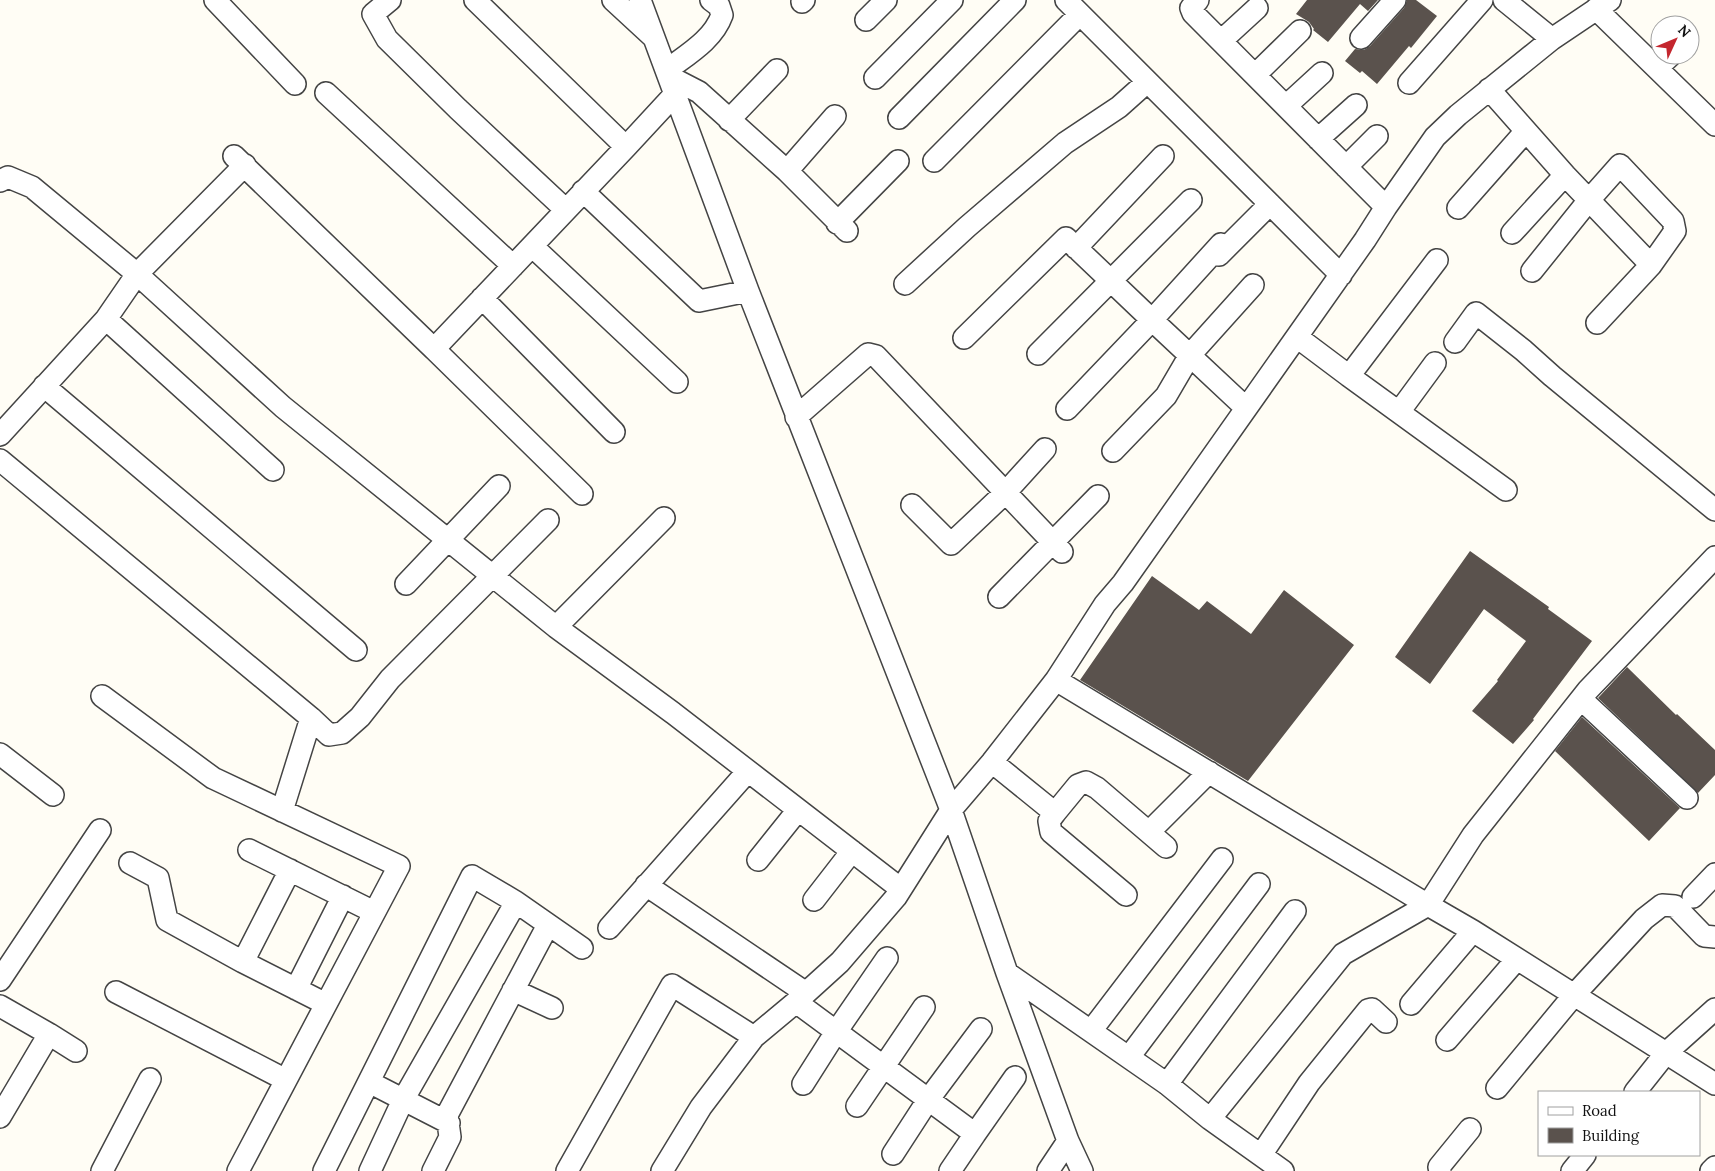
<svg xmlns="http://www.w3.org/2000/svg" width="1715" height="1171" font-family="Lora,serif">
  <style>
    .building { fill: #5a524d }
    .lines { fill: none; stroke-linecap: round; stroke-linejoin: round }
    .minor-casing { stroke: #444; stroke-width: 24 }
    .minor { stroke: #fff; stroke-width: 21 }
  </style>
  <rect width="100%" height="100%" fill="#fffdf5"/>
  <!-- building -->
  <path class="building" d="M 1307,0 L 1378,0 L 1368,11 L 1360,4 L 1328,42 L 1313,30 L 1314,29 L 1309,22 L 1296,14 Z
    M 1407,0 L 1416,0 L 1437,16 L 1411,48 L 1409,46 L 1377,84 L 1362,71 L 1360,73 L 1345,61 L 1355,49 L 1364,50 L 1370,46 L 1404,8 Z
    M 1470,551 L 1549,607 L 1548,609 L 1592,641 L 1533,719 L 1534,720 L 1513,744 L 1472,711 L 1498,681 L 1497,680 L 1526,641 L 1484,609 L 1430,684 L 1395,657 Z
    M 1152,576 L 1199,610 L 1207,601 L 1251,634 L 1284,590 L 1354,645 L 1248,781 L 1080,680 Z
    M 1627,667 L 1676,715 L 1677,714 L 1715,750 L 1715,775 L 1698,793 L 1598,698 Z
    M 1582,717 L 1680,808 L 1649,841 L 1555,751 Z"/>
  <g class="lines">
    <!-- minor casing -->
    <g class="minor-casing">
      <path id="minor" d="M 215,0 L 295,84
        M 390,0 L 373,14 L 387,39 L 458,109 L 566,210
        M 475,0 L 626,147
        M 613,0 L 652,36
        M 640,0 L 748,291 L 951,810 L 1007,973 L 1068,1141 L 1082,1171
        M 1066,0 L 1341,275
        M 1198,0 L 1191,8 L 1193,13 L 1386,207
        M 1504,0 L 1552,39
        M 802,2 L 804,0
        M 1596,9 L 1715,125
        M 866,20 L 886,0
        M 1361,38 L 1395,0
        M 1221,41 L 1257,8
        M 1657,68 L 1671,55
        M 667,70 C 688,54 713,40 722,15 L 719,6 L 711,0
        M 1255,75 L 1300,31
        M 670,77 L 699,92 L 787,171 L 847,231
        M 875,78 L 952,0
        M 1409,83 L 1482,0
        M 1489,89 L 1565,175 L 1651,265
        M 326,93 L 513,266
        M 1286,106 L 1322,73
        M 899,118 L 1015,0
        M 729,120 L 777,70
        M 1318,139 L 1356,105
        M 234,156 L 434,349
        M 934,161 L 1080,14
        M 1346,167 L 1377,136
        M 787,171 L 835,116
        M 0,181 L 8,177 L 32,187 L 137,274 L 245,165
        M 583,191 L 699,301 L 748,291
        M 1458,208 L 1526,131
        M 837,223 L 898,161
        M 1512,233 L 1565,175
        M 532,246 L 677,382
        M 1076,248 L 1163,156
        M 1219,255 L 1270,204
        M 1532,271 L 1589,200 L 1620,165 L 1673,221 L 1675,231 L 1651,265 L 1597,323
        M 905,284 L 967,227 L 1065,143 L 1119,107 L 1147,82
        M 482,298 L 614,432
        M 106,319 L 137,274 L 283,407 L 556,627 L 673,713 L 901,889
        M 1297,337 L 1349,376 L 1437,260
        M 964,338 L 1066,238 L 1152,320 L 1246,408
        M 1455,342 L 1476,313 L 1523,350 L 1552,376 L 1715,510
        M 1038,354 L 1191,200
        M 1349,376 L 1506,490
        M 44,386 L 356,650
        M 1067,409 L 1152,320 L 1221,244
        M 1399,412 L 1435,363
        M 796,417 L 868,354 L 876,356 L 1062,552
        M 0,435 L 106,319 L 273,470
        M 1113,451 L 1166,396 L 1190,355 L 1253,285
        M 0,460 L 311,718
        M 582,494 L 434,349 L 626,147 L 676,93
        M 912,505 L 951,544 L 1005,493 L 1045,449
        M 1715,557 L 1588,690 L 1473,835 L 1428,905 L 1473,931 L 1715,1084
        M 406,584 L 499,486
        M 999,597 L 1098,496
        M 556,627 L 664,518
        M 102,696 L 213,778 L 399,866 L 238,1171
        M 1581,699 L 1687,798
        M 0,754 L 53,795
        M 992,762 L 1055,813 L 1078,785 L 1086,782 L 1097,788 L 1166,847
        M 282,811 L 311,718 L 329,735 L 342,733 L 360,717 L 390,679 L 548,520
        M 1055,813 L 1049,821 L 1051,832 L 1126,895
        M 1149,832 L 1209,772
        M 249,850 L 374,912
        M 758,860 L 798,810
        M 130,863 L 158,878 L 167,920 L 243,962 L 326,1004
        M 646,885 L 806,993
        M 1693,897 L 1715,874
        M 814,900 L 852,851
        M 516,902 L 582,948
        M 609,928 L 748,771
        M 243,962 L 290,870
        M 1007,973 L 1167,1084 L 1210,1119 L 1343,954 L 1428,905 L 1056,680
        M 0,980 L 100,830
        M 296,989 L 343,896
        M 513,990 L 552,1008
        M 116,992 L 286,1080
        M 796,1002 L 975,1134 L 1015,1077
        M 1411,1004 L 1473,931
        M 0,1006 L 49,1034 L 0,1117
        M 1091,1031 L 1222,859
        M 49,1034 L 76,1051
        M 1447,1040 L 1517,959
        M 1129,1057 L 1259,884
        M 369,1082 L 449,1123
        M 803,1084 L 836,1032 L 887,958
        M 1167,1084 L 1295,911
        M 1497,1088 L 1574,995 L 1644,919 L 1662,905 L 1675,906 L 1704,936 L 1715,937
        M 1635,1092 L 1666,1053 L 1715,1009
        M 857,1106 L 924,1007
        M 1210,1119 L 1283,1171
        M 893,1154 L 928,1100 L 981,1029
        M 1261,1155 L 1309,1083 L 1368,1010 L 1372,1009 L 1386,1022
        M 102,1171 L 150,1079
        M 324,1171 L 472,876 L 516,902 L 403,1100 L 370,1171
        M 433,1171 L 450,1137 L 447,1115 L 548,925
        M 567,1171 L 672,985 L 754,1037
        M 662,1171 L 701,1107 L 754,1037 L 796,1002 L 840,962 L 896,897 L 951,810 L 992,762 L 1056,680 L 1105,604 L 1123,583 L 1365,240 L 1386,207 L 1435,137 L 1458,115 L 1552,39 L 1610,0
        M 950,1171 L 975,1134
        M 1048,1171 L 1068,1141
        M 1440,1171 L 1439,1167 L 1470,1129
        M 1572,1171 L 1585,1155
        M 1711,1171 L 1715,1167"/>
    </g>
    <!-- minor -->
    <use href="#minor" class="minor"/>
  </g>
  <!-- legend -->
  <rect x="1538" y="1091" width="162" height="65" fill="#ffffff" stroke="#a0a0a0"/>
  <rect x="1548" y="1107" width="25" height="8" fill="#ffffff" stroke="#a0a0a0"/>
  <text x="1582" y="1116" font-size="15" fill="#111111">Road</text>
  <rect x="1548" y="1128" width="25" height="15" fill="#5a524d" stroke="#a0a0a0"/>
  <text x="1582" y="1141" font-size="15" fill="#111111">Building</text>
  <!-- north arrow -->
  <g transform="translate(1675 40) rotate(46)"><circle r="24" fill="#ffffff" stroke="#a0a0a0"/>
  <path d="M0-4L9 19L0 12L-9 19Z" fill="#c4262e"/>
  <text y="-8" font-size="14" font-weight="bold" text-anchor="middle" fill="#111111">N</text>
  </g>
</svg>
